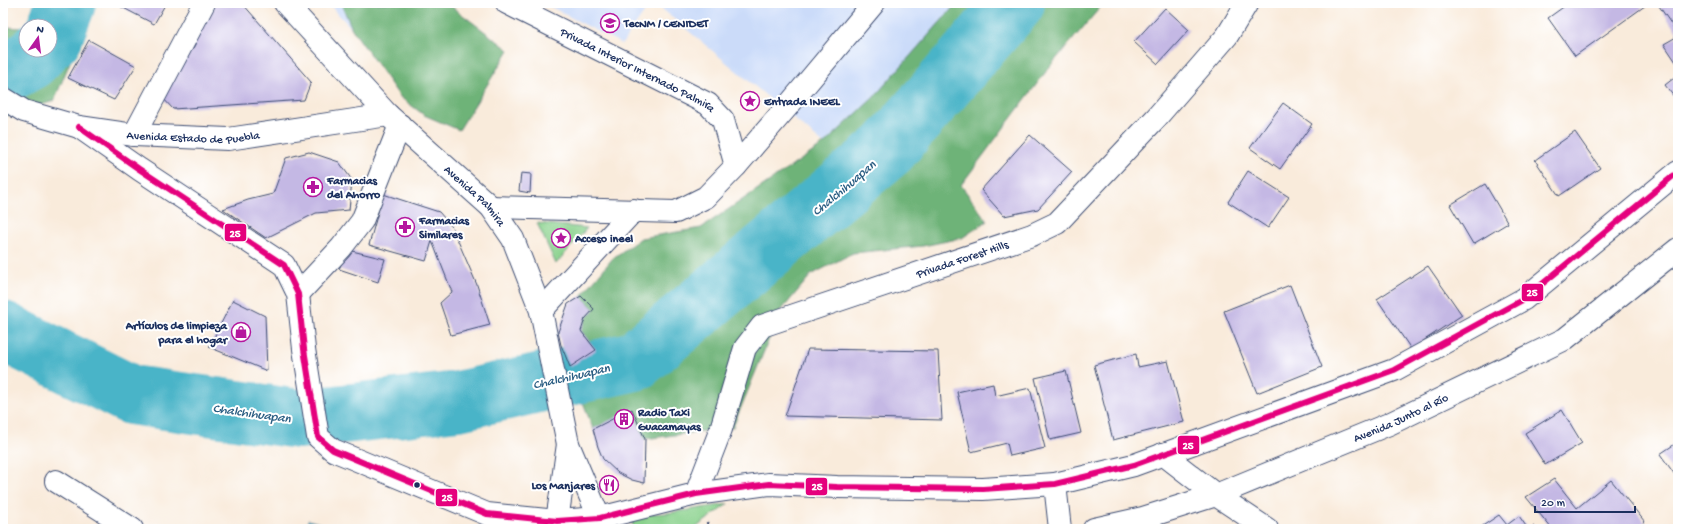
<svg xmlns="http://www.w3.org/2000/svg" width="1681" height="532" font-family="'Gochi Hand',sans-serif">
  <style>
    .built { fill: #cbdbf9 }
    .green { fill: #89d18c; stroke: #528075 }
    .forest { fill: #6eb378; stroke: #44716b }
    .water { fill: #4ab4c8; stroke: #327293 }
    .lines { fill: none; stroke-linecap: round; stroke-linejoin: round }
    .river { stroke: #4ab4c8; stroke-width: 60 }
    .building { fill: #c4b8e4 }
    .minor-casing { stroke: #3c4b71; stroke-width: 24 }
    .major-casing { stroke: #3c4b71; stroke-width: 24 }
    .path { stroke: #3c4b71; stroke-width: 2.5; stroke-dasharray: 3 3; stroke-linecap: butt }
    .minor { stroke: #fff; stroke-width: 22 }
    .major { stroke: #fff; stroke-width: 22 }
    .bus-1-casing { stroke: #fff; stroke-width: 9 }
    .bus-1 { stroke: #e5007d; stroke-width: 6 }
    .bus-dot { fill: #1b2f5e; stroke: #fff; stroke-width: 1.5 }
    .labels { text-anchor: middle; stroke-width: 4; stroke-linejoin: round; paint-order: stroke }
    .poi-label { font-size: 12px; font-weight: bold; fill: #1b2f5e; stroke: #fff; text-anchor: start }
    .street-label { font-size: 12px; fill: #1b2f5e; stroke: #fff }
    .water-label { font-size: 13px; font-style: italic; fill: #2b5e83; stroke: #fff }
    .line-badge { stroke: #fff; stroke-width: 1.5 }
    .badge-label { font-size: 11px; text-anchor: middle; font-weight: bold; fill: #fff }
  </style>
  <rect width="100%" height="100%" fill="#fff"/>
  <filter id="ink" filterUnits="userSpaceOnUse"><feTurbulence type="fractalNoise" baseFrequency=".025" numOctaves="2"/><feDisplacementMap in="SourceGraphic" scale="8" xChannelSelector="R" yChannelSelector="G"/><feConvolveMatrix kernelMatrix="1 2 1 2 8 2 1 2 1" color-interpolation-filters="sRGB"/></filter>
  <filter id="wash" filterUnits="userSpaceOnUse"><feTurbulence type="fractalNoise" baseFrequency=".012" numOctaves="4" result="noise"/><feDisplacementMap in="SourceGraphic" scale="16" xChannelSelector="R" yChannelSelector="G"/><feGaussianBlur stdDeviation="0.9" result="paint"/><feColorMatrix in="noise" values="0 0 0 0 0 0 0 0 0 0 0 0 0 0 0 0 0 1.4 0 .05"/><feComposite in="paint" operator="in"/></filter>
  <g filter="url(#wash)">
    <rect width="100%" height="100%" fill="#f9ebdb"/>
    <!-- built -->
    <path class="built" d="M 328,3 L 341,3 L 352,29 Z
      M 543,3 L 651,3 L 622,44 Z
      M 655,3 L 957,3 L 873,98 L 824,144 Z"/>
    <!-- green -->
    <path class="green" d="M 537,223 L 587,228 L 556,264 Z
      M 728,504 L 694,529 L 634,529 L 630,515 L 668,513 Z"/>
    <!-- forest -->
    <path class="forest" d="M 57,3 L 87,3 L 87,21 L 54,101 L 3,117 L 3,27 L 26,28 L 26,50 L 50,50 L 50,26 L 49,26 Z
      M 341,3 L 447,3 L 509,50 L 459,130 L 424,115 L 400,97 L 352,29 Z
      M 957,3 L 1104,3 L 1051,65 L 961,185 L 987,221 L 962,238 L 923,246 L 853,253 L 811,275 L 780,312 L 733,427 L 645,439 L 632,410 L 593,429 L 570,367 L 596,350 L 581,331 L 585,319 L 594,309 L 581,296 L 613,258 L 641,238 L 701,228 L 824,144 L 873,98 Z"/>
    <!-- water -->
    <path class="water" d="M 308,520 L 340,529 L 306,529 Z"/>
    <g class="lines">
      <!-- river -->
      <path class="river" d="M 50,40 L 53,37 L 66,3
        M 3,75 L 30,60 L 40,50
        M 3,331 L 131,395 L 299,419 L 458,401 L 635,361 L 888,149 L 1015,3"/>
    </g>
    <g id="blocks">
      <!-- building -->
      <path class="building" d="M 114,3 L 166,3 L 154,24 Z
        M 216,3 L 242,3 L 311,82 L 304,100 L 173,109 L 162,97 Z
        M 1569,3 L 1649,3 L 1575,56 L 1548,18 Z
        M 1657,3 L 1678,3 L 1678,34 Z
        M 1165,8 L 1189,30 L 1158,64 L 1134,42 Z
        M 1678,36 L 1678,65 L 1664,44 Z
        M 89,40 L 136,66 L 114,100 L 68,78 Z
        M 1678,75 L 1678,102 L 1665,85 Z
        M 1283,103 L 1312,124 L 1280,169 L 1250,148 Z
        M 1575,132 L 1600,168 L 1559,196 L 1535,160 Z
        M 1030,135 L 1072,172 L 1038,209 L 1004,216 L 981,190 Z
        M 309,152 L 339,162 L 352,180 L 349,210 L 316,213 L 266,238 L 223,209 L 248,200 L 273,194 L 286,158 Z
        M 1248,171 L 1289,197 L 1268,228 L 1228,202 Z
        M 521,173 L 531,174 L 530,193 L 519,191 Z
        M 1485,184 L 1508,223 L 1473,244 L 1450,205 Z
        M 383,194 L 439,212 L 452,227 L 477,285 L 490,325 L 451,335 L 440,303 L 452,292 L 432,241 L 426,261 L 369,245 Z
        M 348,250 L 385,259 L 378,282 L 339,269 Z
        M 1428,266 L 1462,315 L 1411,349 L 1377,299 Z
        M 1290,285 L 1322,367 L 1257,393 L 1224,311 Z
        M 581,296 L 594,309 L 585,319 L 581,331 L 596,350 L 570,367 L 561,345 L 558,332 L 568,304 Z
        M 233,300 L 265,316 L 267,371 L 209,347 Z
        M 808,349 L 938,351 L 942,420 L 785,416 Z
        M 1136,354 L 1138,367 L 1168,361 L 1184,422 L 1113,440 L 1094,365 Z
        M 1066,371 L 1081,433 L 1050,440 L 1035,378 Z
        M 993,384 L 995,396 L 1030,388 L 1045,448 L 1010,456 L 1007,443 L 971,452 L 957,392 Z
        M 632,409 L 645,439 L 644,483 L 632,480 L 618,473 L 603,459 L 598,447 L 593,429 Z
        M 1562,410 L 1582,443 L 1545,465 L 1525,433 Z
        M 1678,442 L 1678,479 L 1660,454 Z
        M 1554,479 L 1577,508 L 1611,480 L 1645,522 L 1637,529 L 1552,529 L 1526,497 Z
        M 1499,515 L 1507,525 L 1519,516 L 1528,529 L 1534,526 L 1537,529 L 1478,529 Z"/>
    </g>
  </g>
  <g filter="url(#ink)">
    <use href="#blocks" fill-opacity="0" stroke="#3c4b71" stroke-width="1"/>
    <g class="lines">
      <!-- minor casing -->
      <g class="minor-casing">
        <g id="minor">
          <path id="s1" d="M 507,3 L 708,104 L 723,120 L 736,166"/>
          <path id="s2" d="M 3,98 L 24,111 L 79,127 L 134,135 L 228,139 L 388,115"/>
          <path d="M 79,127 L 139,169 L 284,265 L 298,294 L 304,349 L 318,437 L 333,450 L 487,514 L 557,521 L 600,518 L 696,494 L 769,484 L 837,487 L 983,489 L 1055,484 L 1134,465 L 1394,370 L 1524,299 L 1678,172"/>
          <path d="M 134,135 L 204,3"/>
          <path d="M 491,207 L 676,212 L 706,197 L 736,166 L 787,107 L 874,3"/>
          <path d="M 298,294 L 341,248 L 362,221 L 400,125"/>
          <path d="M 541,311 L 634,210"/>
          <path d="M 1163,454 L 1216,495 L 1267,529"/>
          <path d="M 56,481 L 132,529"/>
          <path d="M 1055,484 L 1060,529"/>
          <path id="s3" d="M 696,494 L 721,429 L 745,348 L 762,326 L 1032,235 L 1057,223 L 1156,118 L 1227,36 L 1247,3"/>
          <path id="s4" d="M 1094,529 L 1143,518 L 1216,495 L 1389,424 L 1565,339 L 1678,249"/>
        </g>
      </g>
      <!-- major casing -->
      <g class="major-casing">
        <g id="major">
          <path id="s5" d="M 285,3 L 388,115 L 491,207 L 513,239 L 541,311 L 568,444 L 604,529"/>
          <path d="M 558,529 L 557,521 L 568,444"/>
        </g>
      </g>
      <!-- path -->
      <path class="path" d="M 707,522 L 709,529"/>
      <!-- minor -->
      <use href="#minor" class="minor"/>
      <!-- major -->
      <use href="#major" class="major"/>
      <!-- bus-1 casing -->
      <g class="bus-1-casing">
        <path id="bus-1" d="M 79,127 L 139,169 L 284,265 L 298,294 L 304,349 L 318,437 L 333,450 L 487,514 L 557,521 L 600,518 L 696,494 L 769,484 L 837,487 L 983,489 L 1055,484 L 1134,465 L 1394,370 L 1524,299 L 1678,172"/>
      </g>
      <!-- bus-1 -->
      <use href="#bus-1" class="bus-1"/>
    </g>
  </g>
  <!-- icons -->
  <defs>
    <g id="university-ring" transform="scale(1)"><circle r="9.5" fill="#fff" stroke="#b5179e" stroke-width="1.5"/><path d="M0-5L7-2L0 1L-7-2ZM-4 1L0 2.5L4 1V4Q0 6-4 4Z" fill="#b5179e"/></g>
    <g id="sight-ring" transform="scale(1)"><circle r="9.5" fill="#fff" stroke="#b5179e" stroke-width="1.5"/><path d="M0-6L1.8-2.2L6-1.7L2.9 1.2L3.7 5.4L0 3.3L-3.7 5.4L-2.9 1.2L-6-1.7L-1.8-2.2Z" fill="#b5179e"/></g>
    <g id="pharmacy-ring" transform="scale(1)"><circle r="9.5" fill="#fff" stroke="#b5179e" stroke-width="1.5"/><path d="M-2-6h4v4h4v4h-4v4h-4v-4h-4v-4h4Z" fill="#b5179e"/></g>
    <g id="shop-ring" transform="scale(1)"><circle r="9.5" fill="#fff" stroke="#b5179e" stroke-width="1.5"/><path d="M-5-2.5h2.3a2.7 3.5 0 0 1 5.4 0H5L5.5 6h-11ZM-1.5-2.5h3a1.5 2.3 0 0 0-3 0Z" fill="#b5179e"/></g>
    <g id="building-ring" transform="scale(1)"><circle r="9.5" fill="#fff" stroke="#b5179e" stroke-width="1.5"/><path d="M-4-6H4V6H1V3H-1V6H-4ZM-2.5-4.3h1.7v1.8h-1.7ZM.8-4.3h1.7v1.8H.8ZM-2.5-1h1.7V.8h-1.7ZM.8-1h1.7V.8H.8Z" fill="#b5179e"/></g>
    <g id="restaurant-ring" transform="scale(1)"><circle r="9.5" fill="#fff" stroke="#b5179e" stroke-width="1.5"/><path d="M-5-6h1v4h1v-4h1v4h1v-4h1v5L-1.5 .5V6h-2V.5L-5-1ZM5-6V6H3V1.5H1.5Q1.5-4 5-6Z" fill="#b5179e"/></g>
  </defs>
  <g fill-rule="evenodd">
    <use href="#university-ring" x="610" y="23"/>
    <use href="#sight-ring" x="750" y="101"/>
    <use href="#pharmacy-ring" x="313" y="187"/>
    <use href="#pharmacy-ring" x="405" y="227"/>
    <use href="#sight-ring" x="561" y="238"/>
    <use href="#shop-ring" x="241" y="332"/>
    <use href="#building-ring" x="624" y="419"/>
    <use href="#restaurant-ring" x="609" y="485"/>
  </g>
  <!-- markers -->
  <circle class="bus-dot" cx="417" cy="485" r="3.5"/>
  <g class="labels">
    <!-- poi labels -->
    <g class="poi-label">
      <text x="624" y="27">TecNM / CENIDET</text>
      <text x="764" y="105">Entrada INEEL</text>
      <text x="327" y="184">Farmacias<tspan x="327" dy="14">del Ahorro</tspan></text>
      <text x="419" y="224">Farmacias<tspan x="419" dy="14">Similares</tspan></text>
      <text x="575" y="242">Acceso ineel</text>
      <text x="227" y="329" text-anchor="end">Artículos de limpieza<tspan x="227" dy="14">para el hogar</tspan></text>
      <text x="638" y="416">Radio Taxi<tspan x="638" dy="14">Guacamayas</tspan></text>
      <text x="595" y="489" text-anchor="end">Los Manjares</text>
    </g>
    <!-- street labels -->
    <g class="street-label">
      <text dy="4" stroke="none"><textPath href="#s1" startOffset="147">Privada Interior Internado Palmira</textPath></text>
      <text dy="4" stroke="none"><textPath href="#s2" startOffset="197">Avenida Estado de Puebla</textPath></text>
      <text dy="4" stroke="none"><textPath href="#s5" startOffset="271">Avenida Palmira</textPath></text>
      <text dy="4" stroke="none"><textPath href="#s3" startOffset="393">Privada Forest Hills</textPath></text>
      <text dy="4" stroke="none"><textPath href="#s4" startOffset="327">Avenida Junto al Río</textPath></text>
    </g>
    <!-- water labels -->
    <g class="water-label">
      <text transform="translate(843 187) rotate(-40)" y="5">Chalchihuapan</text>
      <text transform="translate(571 375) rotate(-13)" y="5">Chalchihuapan</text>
      <text transform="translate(252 412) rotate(8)" y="5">Chalchihuapan</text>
    </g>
  </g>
  <g class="line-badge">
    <rect x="224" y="223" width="23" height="19" rx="4" fill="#e5007d"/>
    <rect x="1521" y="283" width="23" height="19" rx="4" fill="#e5007d"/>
    <rect x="1177" y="435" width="23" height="20" rx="4" fill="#e5007d"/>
    <rect x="805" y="477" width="23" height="19" rx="4" fill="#e5007d"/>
    <rect x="435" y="488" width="23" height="19" rx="4" fill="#e5007d"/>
  </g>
  <g class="badge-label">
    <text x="235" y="237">25</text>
    <text x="1532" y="296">25</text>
    <text x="1188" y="449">25</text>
    <text x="817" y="490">25</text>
    <text x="447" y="501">25</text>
  </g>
  <!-- margin -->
  <rect width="1681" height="532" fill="none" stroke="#fff" stroke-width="16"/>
  <!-- north arrow -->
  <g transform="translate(38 38) rotate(14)"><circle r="19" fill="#ffffff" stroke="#a4acbf"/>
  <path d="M0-3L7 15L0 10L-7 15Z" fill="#b5179e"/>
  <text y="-6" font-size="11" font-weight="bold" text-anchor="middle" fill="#1b2f5e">N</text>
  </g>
  <!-- scale -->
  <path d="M1535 506v6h100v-6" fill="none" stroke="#1b2f5e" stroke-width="2"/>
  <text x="1541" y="506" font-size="12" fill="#1b2f5e" stroke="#ffffff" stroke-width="3" paint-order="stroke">20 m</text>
</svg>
